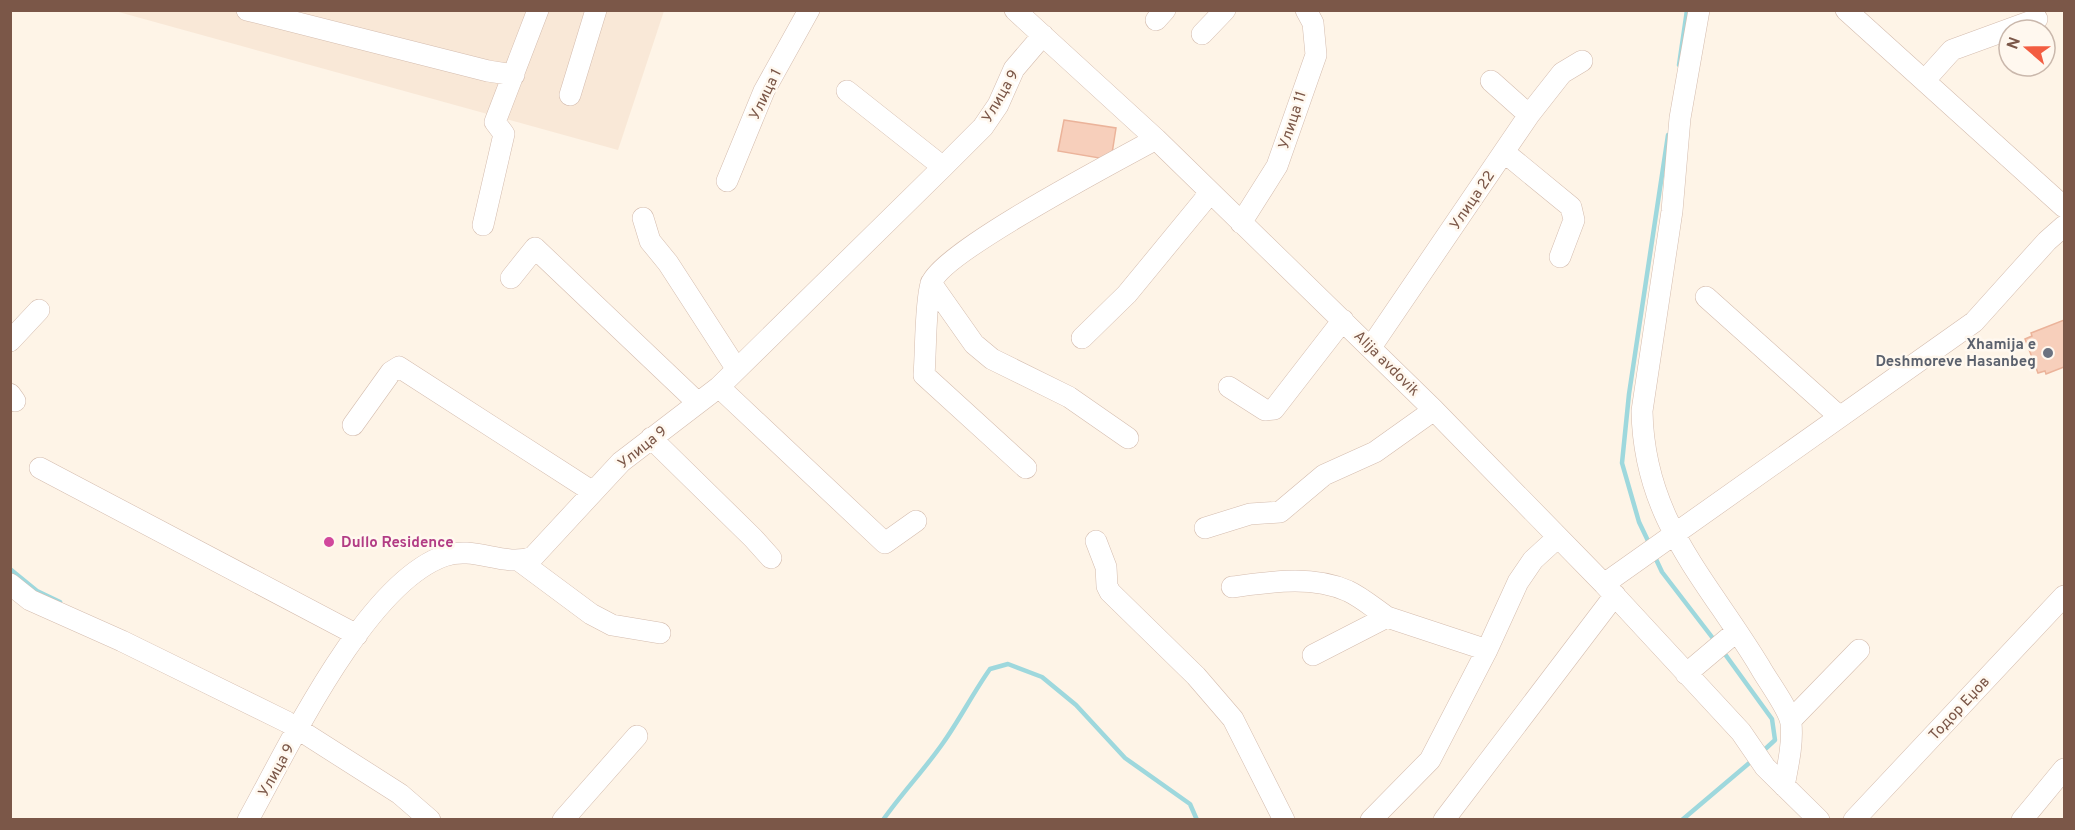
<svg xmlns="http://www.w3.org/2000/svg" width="2075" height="830" font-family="Overpass,sans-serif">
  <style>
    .residential { fill: #f9e8d7 }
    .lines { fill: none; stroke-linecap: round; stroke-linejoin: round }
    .stream { stroke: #9ed8dd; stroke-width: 4.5 }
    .building { fill: #f7cfbb; stroke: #ebb39a; stroke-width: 1.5 }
    .minor-casing { stroke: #d4bcae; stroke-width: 22 }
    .minor { stroke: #fff; stroke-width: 21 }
    .worship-dot { fill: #6b7280; stroke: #fff8ef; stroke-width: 2 }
    .hotel-dot { fill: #d1479c; stroke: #fff8ef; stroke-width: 2 }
    .labels { text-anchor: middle; stroke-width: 5; stroke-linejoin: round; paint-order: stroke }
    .street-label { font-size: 15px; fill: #7b5748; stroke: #fff8ef }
    .worship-label { font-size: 15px; font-weight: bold; fill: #5b616d; stroke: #fff8ef; text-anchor: end }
    .hotel-label { font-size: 15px; font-weight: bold; fill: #b23c85; stroke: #fff8ef; text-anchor: start }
  </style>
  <rect width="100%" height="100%" fill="#fef4e7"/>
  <!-- residential -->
  <path class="residential" d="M 115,11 L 664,11 L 618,150 Z"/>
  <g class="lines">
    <!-- stream -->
    <path class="stream" d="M 1679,65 L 1687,10
      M 1650,545 L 1639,522 L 1622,463 L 1629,394 L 1668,135
      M 1654,555 L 1662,572 L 1715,641
      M 10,569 L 37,591 L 60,602
      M 1722,650 L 1772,719 L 1775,740 L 1762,752
      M 883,820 C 902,793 925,769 943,743 C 960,719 973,693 990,669 L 1008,664 L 1042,677 L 1076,705 L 1125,758 L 1190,804 L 1197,820
      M 1682,820 L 1754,759"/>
  </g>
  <!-- building -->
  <path class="building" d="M 1064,120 L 1116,128 L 1111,160 L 1058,151 Z
    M 2064,320 L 2064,367 L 2046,374 L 2045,371 L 2038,373 L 2025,339 L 2032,336 L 2031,333 Z"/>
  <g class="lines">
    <!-- minor casing -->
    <g class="minor-casing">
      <path id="minor" d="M 247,10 L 488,71 L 514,75
        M 1015,10 L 1156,139 L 1434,410 L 1604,584 L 1741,732 L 1765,767 L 1819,820
        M 1699,10 L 1680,118 L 1672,211 L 1642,411 C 1644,521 1707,579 1760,667 C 1767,680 1789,709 1791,723 C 1793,744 1788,765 1784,786
        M 1846,10 L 2064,207
        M 1156,20 L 1165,10
        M 1202,34 L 1225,10
        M 1925,80 L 1952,50 L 2037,19
        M 1491,81 L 1529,115
        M 847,91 L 943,167
        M 570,95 L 596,10
        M 1504,152 L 1571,207 L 1574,220 L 1560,257
        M 727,181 L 764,91 L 809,10
        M 643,218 L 650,241 L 668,263 L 736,368
        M 1241,223 L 1277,166 L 1316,55 L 1313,23 L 1306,10
        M 483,225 L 504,134 L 495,122 L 538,10
        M 511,278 L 535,248 L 698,403
        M 931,283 L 974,344 L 992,359 L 1069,397 L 1128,438
        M 1706,297 L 1840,417
        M 1082,338 L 1127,294 L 1210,193
        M 10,341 L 39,310
        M 1371,347 L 1529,115 L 1562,73 L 1582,61
        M 719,387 L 885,543 L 916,521
        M 1229,387 L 1265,410 L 1274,409 L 1343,320
        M 10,394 L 15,401
        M 353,425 L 391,372 L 399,367 L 593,492
        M 651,438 L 753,538 L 771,558
        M 40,468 L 357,635
        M 1026,468 L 924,375 C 926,352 925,304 931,284 C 941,252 1118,160 1156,139
        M 1205,528 L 1250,514 L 1280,512 L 1324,475 L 1375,452 L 1434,410
        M 1096,541 L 1106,567 L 1107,586 L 1110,592 L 1196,676 L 1233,719 L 1284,820
        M 521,562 L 591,614 L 612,625 L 660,633
        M 10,584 L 30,600 L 122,641 L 287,722 L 400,794 L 430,820
        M 1604,584 L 1974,322 L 2047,241 L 2064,226
        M 1232,587 C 1271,582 1311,575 1348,591 C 1361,597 1374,608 1387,617
        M 1313,655 L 1387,617 L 1487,650
        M 1686,674 L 1737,631
        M 1791,720 L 1859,650
        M 248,820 C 288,748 365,584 444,556 C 475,545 504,568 533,557 L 621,462 L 719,387 L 943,167 L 983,127 L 998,105 L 1014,69 L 1043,35
        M 563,820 L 637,736
        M 1371,820 L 1430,760 L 1487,650 L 1518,582 L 1533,560 L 1557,538
        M 1444,820 L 1615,595
        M 1854,820 L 2064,596
        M 2022,820 L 2064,769"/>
    </g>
    <!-- minor -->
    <use href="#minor" class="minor"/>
  </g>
  <!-- markers -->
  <circle class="worship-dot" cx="2048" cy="353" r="6"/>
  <circle class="hotel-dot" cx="329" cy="542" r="6"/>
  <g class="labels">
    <!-- street labels -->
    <g class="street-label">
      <text transform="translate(765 94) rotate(-64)" y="5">Улица 1</text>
      <text transform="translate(1000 96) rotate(-60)" y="5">Улица 9</text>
      <text transform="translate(1292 120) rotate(-72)" y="5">Улица 11</text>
      <text transform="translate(1472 200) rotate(-56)" y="5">Улица 22</text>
      <text transform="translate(1387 363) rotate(45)" y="5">Alija avdovik</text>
      <text transform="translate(642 447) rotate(-39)" y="5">Улица 9</text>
      <text transform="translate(1959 708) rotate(-47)" y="5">Тодор Еџов</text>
      <text transform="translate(276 770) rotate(-61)" y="5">Улица 9</text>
    </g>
    <!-- worship labels -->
    <g class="worship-label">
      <text x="2036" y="349">Xhamija e<tspan x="2036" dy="17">Deshmoreve Hasanbeg</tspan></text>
    </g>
    <!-- hotel labels -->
    <g class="hotel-label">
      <text x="341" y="547">Dullo Residence</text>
    </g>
  </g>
  <!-- border -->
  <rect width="2075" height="830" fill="none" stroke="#7b5748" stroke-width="24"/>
  <!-- north arrow -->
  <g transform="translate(2027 48) rotate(290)"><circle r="28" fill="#fff8ef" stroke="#cab8ac" stroke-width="1.5"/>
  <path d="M0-4.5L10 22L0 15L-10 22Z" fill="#f35d41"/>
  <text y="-9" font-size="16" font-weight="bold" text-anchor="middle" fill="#7b5748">N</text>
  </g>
</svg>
